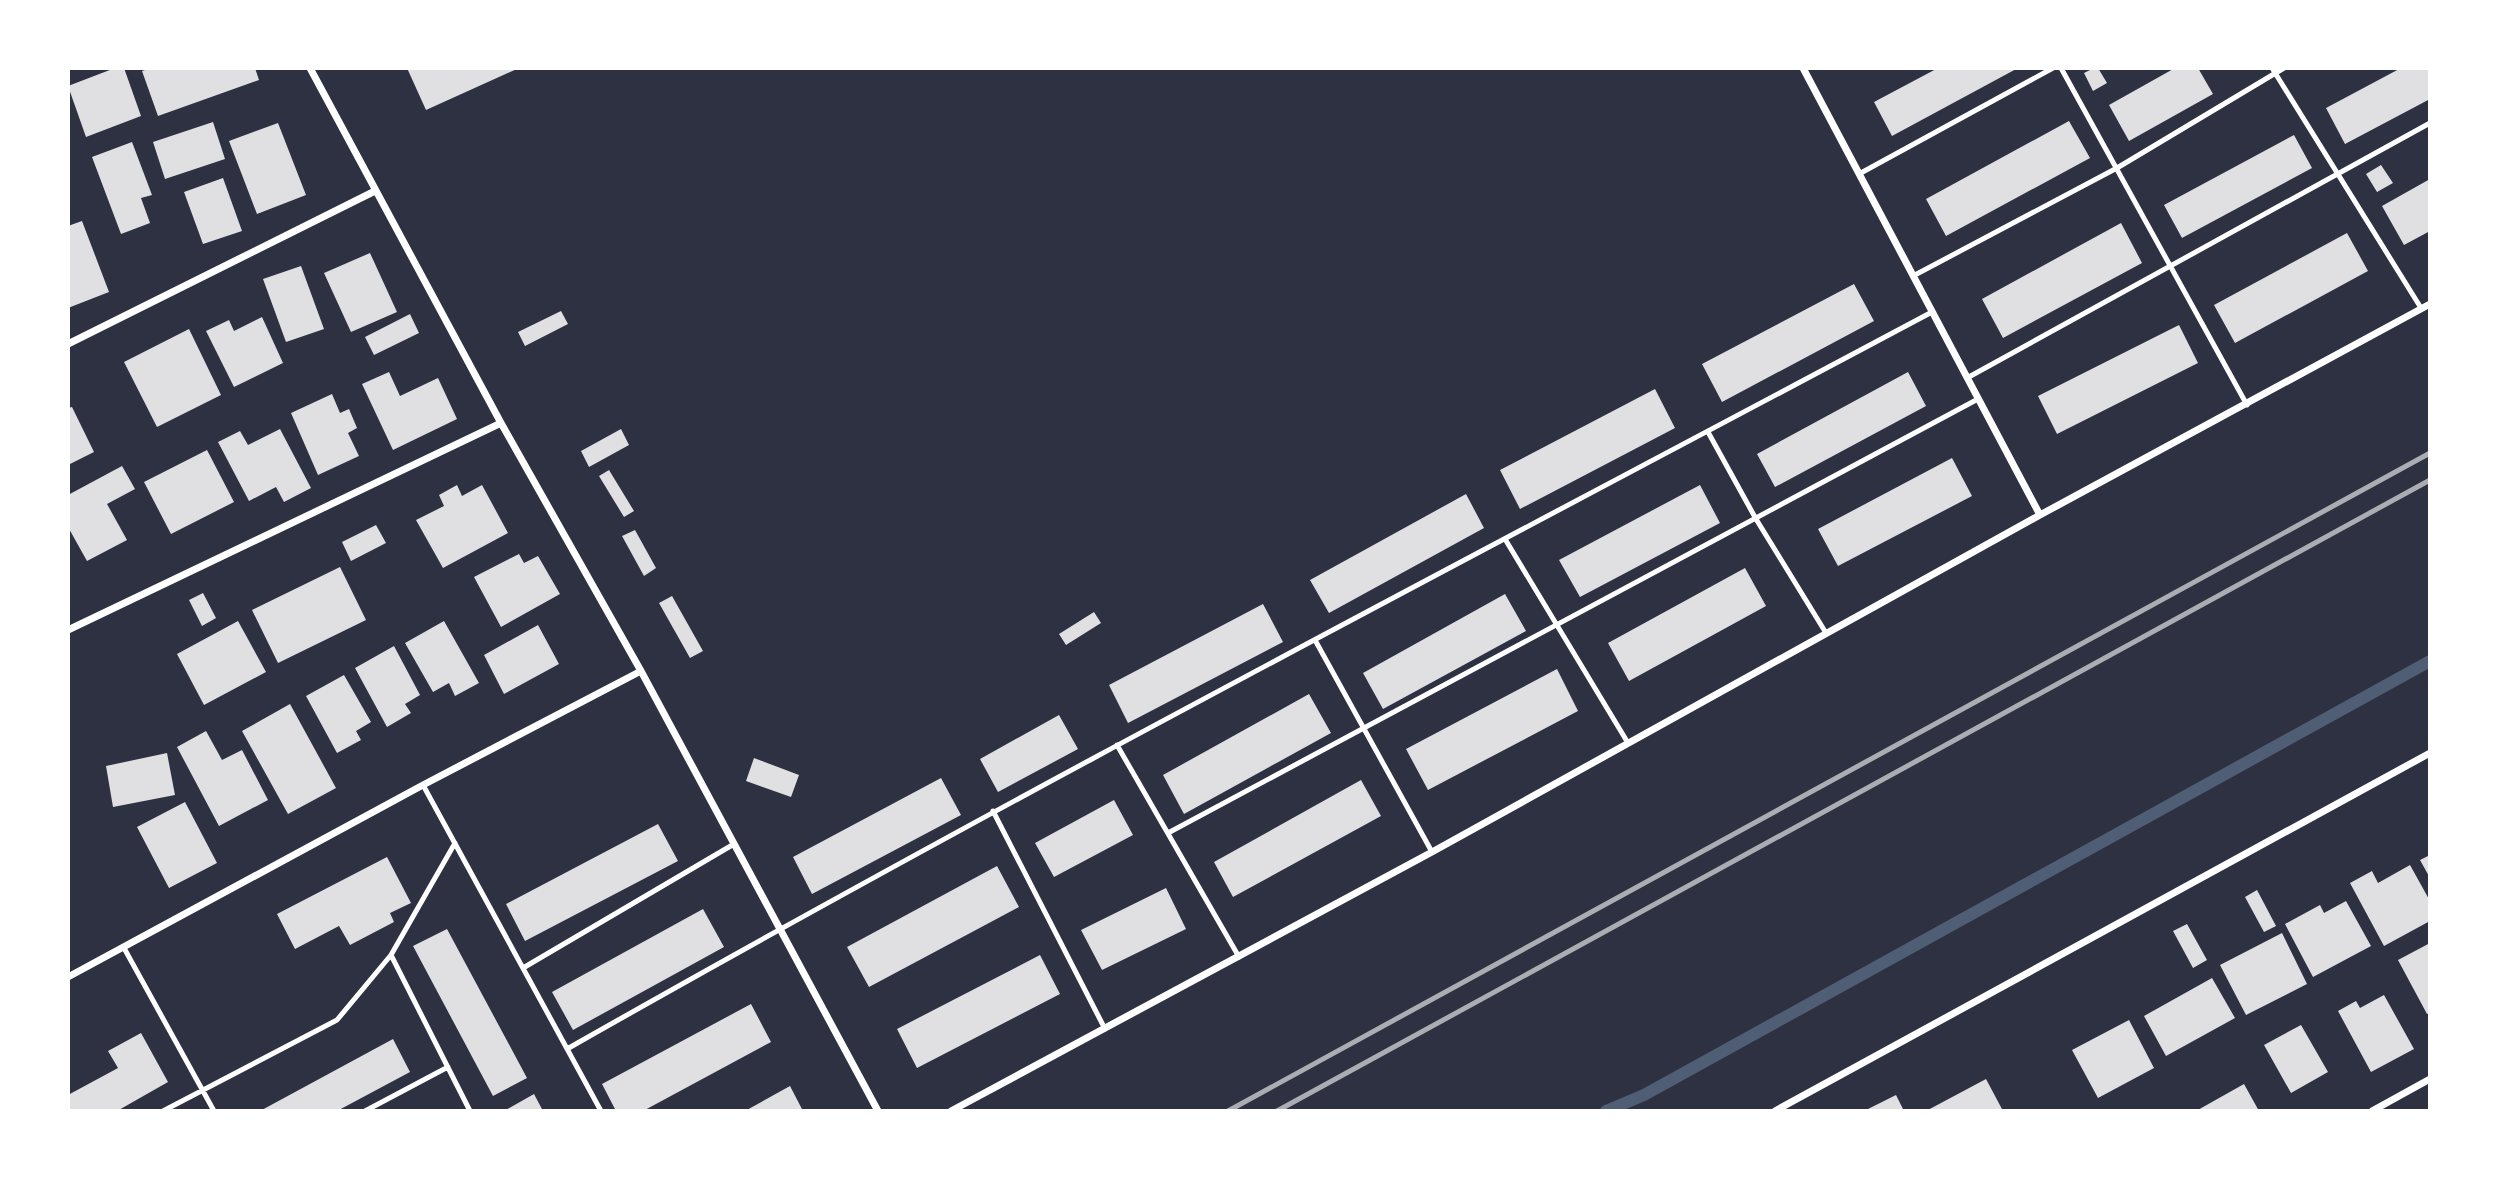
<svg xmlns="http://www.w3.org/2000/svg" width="2498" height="1179" font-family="'Sofia Sans Condensed',sans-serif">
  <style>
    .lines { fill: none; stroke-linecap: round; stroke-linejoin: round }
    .stream { stroke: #4f5d75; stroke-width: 12 }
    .building { fill: #e0e0e3 }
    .service { stroke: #fff; stroke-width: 5 }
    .minor { stroke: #fff; stroke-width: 7 }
    .rail { stroke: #abadb3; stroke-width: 5 }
  </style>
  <rect width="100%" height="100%" fill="#2d3142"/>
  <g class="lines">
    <!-- stream -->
    <path class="stream" d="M 1606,1111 L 1644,1095 L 2430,661"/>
  </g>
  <!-- building -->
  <path class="building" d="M 115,68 L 124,68 L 141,116 L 86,137 L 68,86 Z
    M 151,68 L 255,68 L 259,80 L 158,116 L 142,71 Z
    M 407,68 L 519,68 L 426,110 Z
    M 1938,68 L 2018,68 L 1892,136 L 1874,102 Z
    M 2094,68 L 2098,68 L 2107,83 L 2093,91 L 2084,73 Z
    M 2175,68 L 2198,68 L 2213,94 L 2129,141 L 2109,105 Z
    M 2401,68 L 2430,68 L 2430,99 L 2345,144 L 2326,108 Z
    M 2069,121 L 2090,158 L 1946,236 L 1926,199 Z
    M 213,122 L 225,159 L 165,179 L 153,142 Z
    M 278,123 L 306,195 L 257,214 L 229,141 Z
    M 2294,135 L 2312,168 L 2182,238 L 2164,205 Z
    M 132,142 L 152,195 L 141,198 L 150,223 L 121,234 L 92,157 Z
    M 2381,165 L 2393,183 L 2377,192 L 2366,174 Z
    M 223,178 L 242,231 L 203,244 L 184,192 Z
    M 2430,179 L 2430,231 L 2404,245 L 2382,206 Z
    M 82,221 L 109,292 L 68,308 L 68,226 Z
    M 2121,223 L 2142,263 L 2003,338 L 1982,299 Z
    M 2347,233 L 2368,271 L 2235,343 L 2214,305 Z
    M 370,253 L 397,312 L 351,332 L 324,273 Z
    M 301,266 L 324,329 L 286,342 L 263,279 Z
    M 1854,284 L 1874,321 L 1722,402 L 1702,364 Z
    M 561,311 L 568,324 L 525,346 L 518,332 Z
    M 410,314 L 419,333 L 374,355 L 365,337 Z
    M 262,317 L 283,363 L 234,387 L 206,331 L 229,320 L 234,331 Z
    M 2179,325 L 2198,363 L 2057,434 L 2038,396 Z
    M 189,329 L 221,395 L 157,427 L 124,362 Z
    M 389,372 L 400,396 L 438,378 L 457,419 L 393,450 L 362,384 Z
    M 1908,372 L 1926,406 L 1775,487 L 1757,454 Z
    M 1655,389 L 1675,428 L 1520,509 L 1500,470 Z
    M 332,394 L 340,413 L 349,409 L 357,428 L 348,433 L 359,456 L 318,475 L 291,413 Z
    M 72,407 L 94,452 L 68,465 L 68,408 Z
    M 280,429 L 311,488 L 284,502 L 276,487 L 249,501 L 218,442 L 240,431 L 248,445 Z
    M 621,429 L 629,445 L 589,467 L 581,451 Z
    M 207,450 L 234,502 L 171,534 L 144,482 Z
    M 1952,458 L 1972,496 L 1838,566 L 1818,529 Z
    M 122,466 L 135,489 L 107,504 L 127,540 L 87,561 L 68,527 L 68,495 Z
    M 609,470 L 634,511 L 624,517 L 599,476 Z
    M 457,485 L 462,496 L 482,485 L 508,533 L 443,568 L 416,520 L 444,506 L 439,495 Z
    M 1700,485 L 1720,523 L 1580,597 L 1559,560 Z
    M 1466,494 L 1484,528 L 1329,613 L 1310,580 Z
    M 376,525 L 386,543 L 351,561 L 342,542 Z
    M 635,530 L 656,568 L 644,576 L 622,536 Z
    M 519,554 L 524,563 L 538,556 L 560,594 L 501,627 L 474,577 Z
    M 340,567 L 366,620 L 278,663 L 252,610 Z
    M 1745,568 L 1766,606 L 1629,681 L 1608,643 Z
    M 203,593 L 216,618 L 202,626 L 189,600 Z
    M 1505,594 L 1526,631 L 1383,709 L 1363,673 Z
    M 672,596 L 703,651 L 690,658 L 659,603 Z
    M 1263,604 L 1283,642 L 1128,723 L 1109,685 Z
    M 1094,612 L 1101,623 L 1066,645 L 1059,634 Z
    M 238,621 L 266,672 L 204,705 L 177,654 Z
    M 444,621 L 479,683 L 455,696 L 449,683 L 433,692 L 405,643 Z
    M 538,625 L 559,664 L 504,694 L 484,655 Z
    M 394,646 L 420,695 L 405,704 L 411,713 L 387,727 L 355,668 Z
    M 1557,669 L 1578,711 L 1428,790 L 1406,749 Z
    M 344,675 L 371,722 L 356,731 L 361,740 L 337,753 L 306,696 Z
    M 1309,694 L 1331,733 L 1184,814 L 1163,775 Z
    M 290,704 L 336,788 L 288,814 L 242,731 Z
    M 1059,715 L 1078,749 L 998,792 L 980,759 Z
    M 206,731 L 222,760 L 242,750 L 268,800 L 219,826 L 177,747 Z
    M 167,753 L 175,795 L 113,807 L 106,766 Z
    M 754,758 L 799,775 L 791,797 L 746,781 Z
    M 941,778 L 961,815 L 812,894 L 793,857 Z
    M 1361,780 L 1381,816 L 1233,897 L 1214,862 Z
    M 1114,800 L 1133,835 L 1054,877 L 1035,843 Z
    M 185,802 L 217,863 L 169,888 L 137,827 Z
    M 658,824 L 678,861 L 525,941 L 506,904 Z
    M 2430,855 L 2430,878 L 2420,860 Z
    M 387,857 L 411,903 L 390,913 L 394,922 L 350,945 L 339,926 L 295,949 L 277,914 Z
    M 2410,865 L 2430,901 L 2430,921 L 2384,946 L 2350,883 L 2372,871 L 2378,883 Z
    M 997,866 L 1019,907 L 869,987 L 847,947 Z
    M 1166,888 L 1186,929 L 1102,970 L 1081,930 Z
    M 2257,890 L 2276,926 L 2264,932 L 2245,897 Z
    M 2346,901 L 2371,946 L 2313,977 L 2285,924 L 2320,905 L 2324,913 Z
    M 703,909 L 724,947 L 573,1030 L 552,992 Z
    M 2187,924 L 2207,960 L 2193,968 L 2173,931 Z
    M 447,929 L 527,1078 L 493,1096 L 413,946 Z
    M 2282,933 L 2307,984 L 2246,1015 L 2220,965 Z
    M 2430,943 L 2430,1013 L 2427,1014 L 2398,960 Z
    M 1040,955 L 1060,994 L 917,1068 L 897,1029 Z
    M 2212,978 L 2235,1018 L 2166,1056 L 2144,1016 Z
    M 2384,995 L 2414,1049 L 2371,1072 L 2338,1011 L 2356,1001 L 2360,1008 Z
    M 751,1004 L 771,1042 L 643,1111 L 616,1111 L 602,1084 Z
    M 2129,1020 L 2154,1068 L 2098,1098 L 2072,1050 Z
    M 2301,1025 L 2328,1072 L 2291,1093 L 2264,1045 Z
    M 141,1033 L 168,1082 L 117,1111 L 68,1111 L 68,1095 L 118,1068 L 108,1051 Z
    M 393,1039 L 410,1072 L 337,1111 L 260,1111 Z
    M 1986,1079 L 2003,1111 L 1926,1111 Z
    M 2244,1084 L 2259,1111 L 2196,1111 Z
    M 790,1086 L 803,1111 L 745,1111 Z
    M 534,1094 L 543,1111 L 504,1111 Z
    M 1896,1095 L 1904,1111 L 1864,1111 Z"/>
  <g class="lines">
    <!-- service -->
    <path class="service" d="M 2061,68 L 2247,405
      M 2272,68 L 2421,308
      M 1859,174 L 2053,68
      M 1913,276 L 2117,168 L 2284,68
      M 1967,378 L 2430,123
      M 1708,432 L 1756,519 L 1826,633
      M 1505,539 L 1628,743
      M 1315,640 L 1432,852
      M 1117,745 L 1239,957
      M 423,785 L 601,1111
      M 993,811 L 1105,1029
      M 1168,833 L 1978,399
      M 455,843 L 391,955 L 470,1111
      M 124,948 L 214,1111
      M 523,968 L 734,844
      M 567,1049 C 1017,793 1476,555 1932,312
      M 163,1111 L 337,1020 L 391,955
      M 365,1111 L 448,1067"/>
    <!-- minor -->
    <path class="minor" d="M 310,68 L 501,423 L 641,671 L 878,1111
      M 1803,68 L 2040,515
      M 68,344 L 375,191
      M 68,630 L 501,423
      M 68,977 L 423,785 L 641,671
      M 951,1111 L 1432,852 L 2040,515 L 2430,304
      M 1775,1111 L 2430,753
      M 2372,1111 L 2430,1079"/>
    <!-- rail -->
    <path class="rail" d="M 1228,1111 L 2430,453
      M 1277,1111 L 2430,480"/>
  </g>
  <!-- border -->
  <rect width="2498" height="1179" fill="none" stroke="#ffffff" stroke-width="140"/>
</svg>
